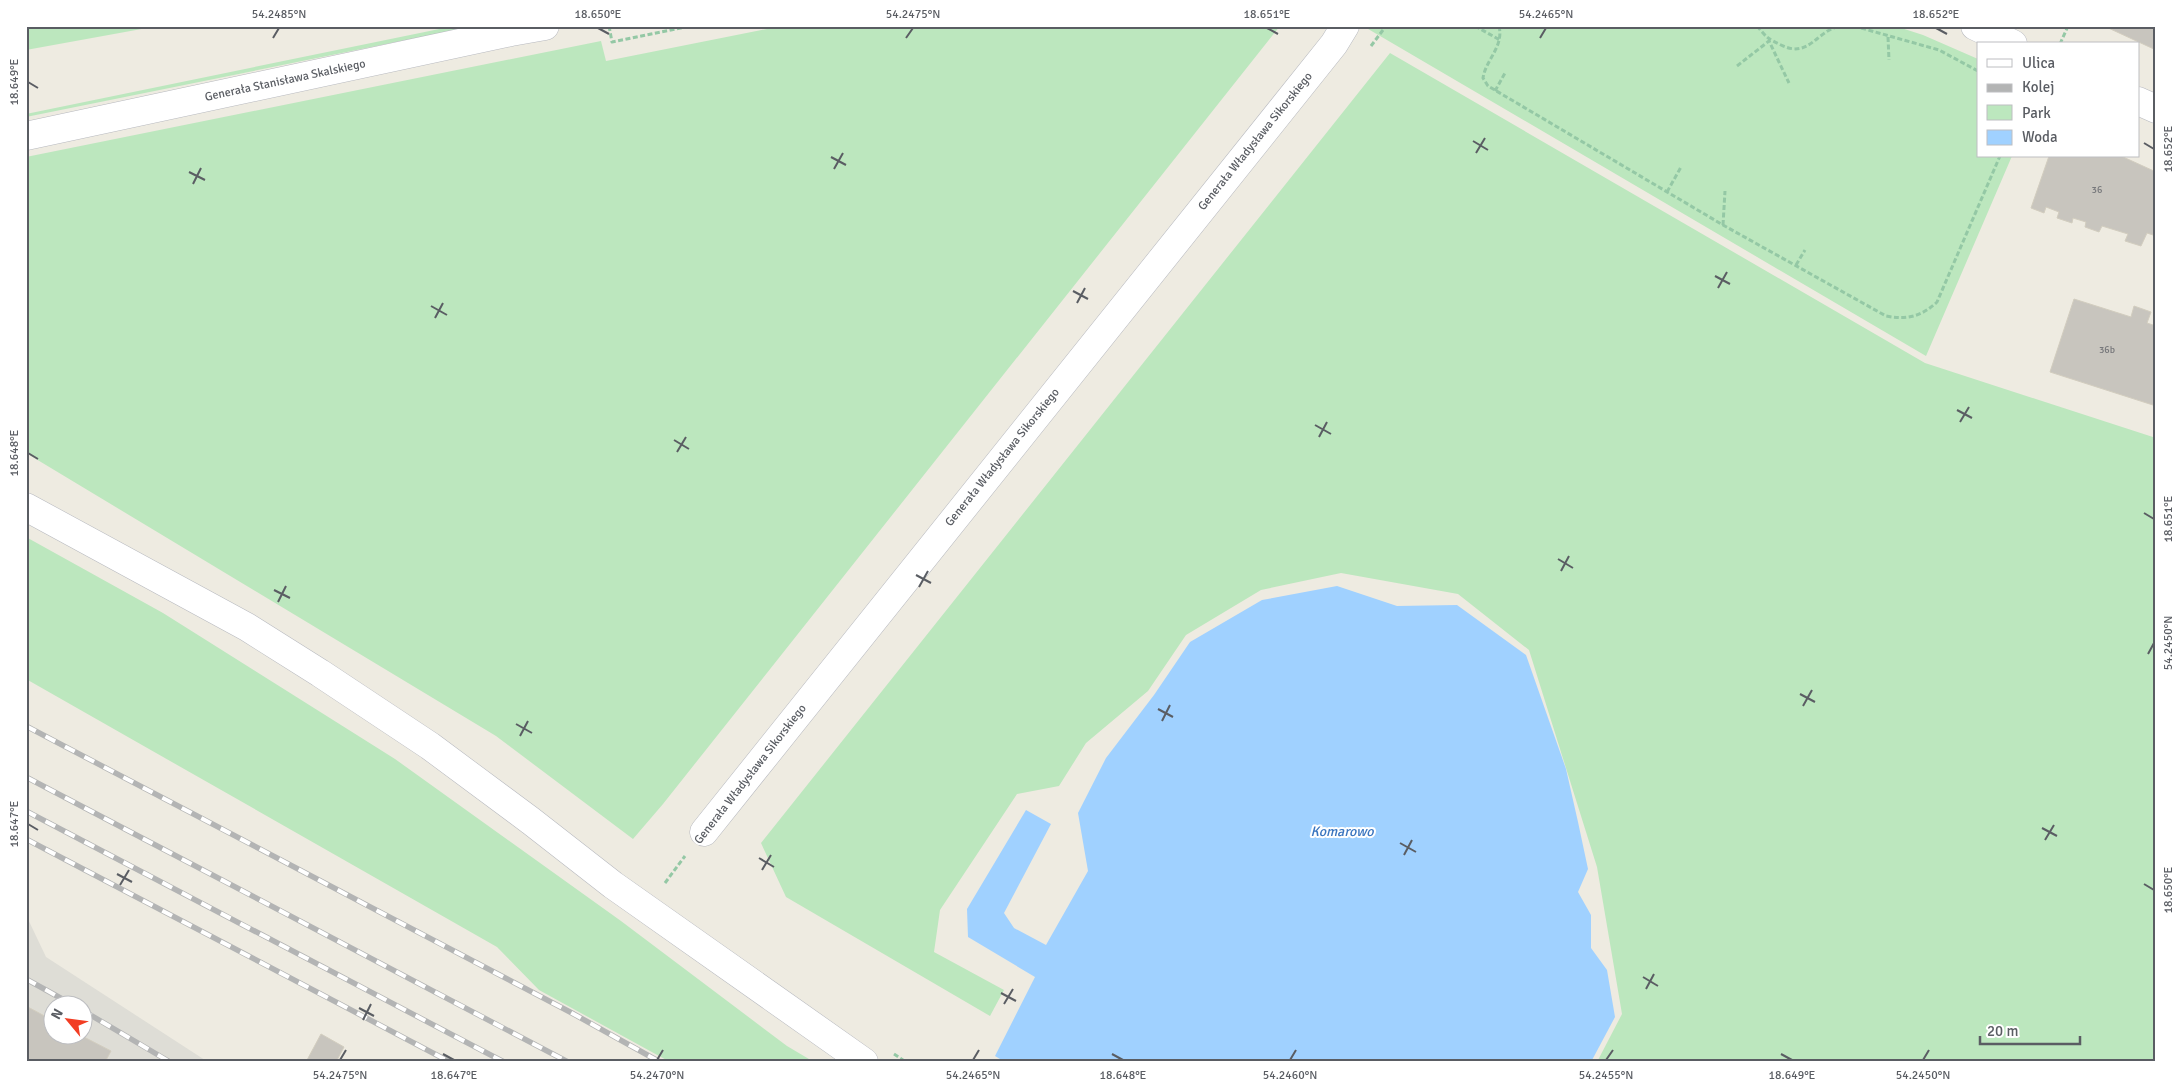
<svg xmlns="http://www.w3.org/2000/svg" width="2182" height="1088" font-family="Signika,sans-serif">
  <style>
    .industrial { fill: #deddd6; fill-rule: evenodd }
    .green { fill: #bce7be }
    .water { fill: #a0d1ff }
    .building { fill: #c8c5be; stroke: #d2cdbf }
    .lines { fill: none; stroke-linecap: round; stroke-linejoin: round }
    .minor-casing { stroke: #b7b9bf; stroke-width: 29 }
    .path { stroke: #94c8a5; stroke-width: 3; stroke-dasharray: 5 2.5; stroke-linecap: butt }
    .minor { stroke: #fff; stroke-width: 28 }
    .rail-casing { stroke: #b3b4b4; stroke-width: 5.5 }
    .rail { stroke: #fff; stroke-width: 4; stroke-dasharray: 11; stroke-linecap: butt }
    .ticks { fill: none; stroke: #5a5d63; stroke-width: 2 }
    .labels { text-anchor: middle; stroke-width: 4; stroke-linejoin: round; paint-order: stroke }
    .number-label { font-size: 10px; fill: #76777a }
    .street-label { font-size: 12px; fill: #5a5d63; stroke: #fff }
    .water-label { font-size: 14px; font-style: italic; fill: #3a75bf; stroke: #fff }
    .neatline { fill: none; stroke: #5a5d63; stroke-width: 2 }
    .ticks-label { font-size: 12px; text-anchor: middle; fill: #5a5d63 }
  </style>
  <rect width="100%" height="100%" fill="#eeebe1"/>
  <!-- industrial -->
  <path class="industrial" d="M 26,915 L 46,957 L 208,1062 L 26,1062 ZM 52,1006 L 82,1006 L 82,1036 L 52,1036 Z"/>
  <!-- green -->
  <path class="green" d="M 26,26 L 158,26 L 26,50 Z
    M 454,26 L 475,26 L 26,117 L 26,114 Z
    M 782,26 L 1280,26 L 663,804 L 633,839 L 496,736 L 26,453 L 26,157 L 601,41 L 606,61 Z
    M 1363,26 L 1895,26 L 1923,35 L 1978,59 L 1978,156 L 2012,156 L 1926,356 Z
    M 1390,53 L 1925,363 L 2156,438 L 2156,1062 L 1597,1062 L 1622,1014 L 1597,867 L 1529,650 L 1458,594 L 1341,573 L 1261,590 L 1186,635 L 1148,691 L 1086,743 L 1059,786 L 1017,794 L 940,910 L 934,952 L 1004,990 L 990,1016 L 786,897 L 761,843 Z
    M 26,537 L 163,613 L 395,759 L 621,921 L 787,1046 L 814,1062 L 670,1062 L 539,990 L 497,947 L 26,679 Z"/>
  <!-- water -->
  <path class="water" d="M 1337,586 L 1397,606 L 1457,605 L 1526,655 L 1566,769 L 1578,822 L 1588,869 L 1578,892 L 1591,915 L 1591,948 L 1607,970 L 1615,1017 L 1591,1062 L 1005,1062 L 995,1056 L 1035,977 L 968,937 L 967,909 L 1026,810 L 1051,824 L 1004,913 L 1014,928 L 1046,945 L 1088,871 L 1078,813 L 1106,758 L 1154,695 L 1190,642 L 1262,600 Z"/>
  <!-- building -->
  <path class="building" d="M 2104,26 L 2156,26 L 2156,50 Z
    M 2049,156 L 2121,156 L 2156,172 L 2156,236 L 2147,233 L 2141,246 L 2125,241 L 2128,234 L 2102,226 L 2099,232 L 2085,227 L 2086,222 L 2073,218 L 2072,223 L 2057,218 L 2059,212 L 2046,207 L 2044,213 L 2031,208 Z
    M 2074,299 L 2131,317 L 2134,306 L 2151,312 L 2147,323 L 2156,326 L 2156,406 L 2050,372 Z
    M 26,1006 L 52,1020 L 52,1036 L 82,1036 L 111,1051 L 105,1062 L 26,1062 Z
    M 321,1034 L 344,1047 L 336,1062 L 306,1062 Z"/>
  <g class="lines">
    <!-- minor casing -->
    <g class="minor-casing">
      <path id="minor" d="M 1975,26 L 2013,44
        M 2138,101 L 2156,109
        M 26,136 L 511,32 L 545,26
        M 26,507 L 247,627 L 320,673 L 430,746 L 531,821 L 613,885 L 864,1062
        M 704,832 L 1334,44 L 1345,26"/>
    </g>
    <!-- path -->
    <path class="path" d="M 609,26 L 612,42 L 691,26
      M 1475,26 L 1500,40
      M 1499,26 C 1504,47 1486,59 1483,78 L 1488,86 L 1723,225 L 1886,316 C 1906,320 1921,317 1937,302 L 2000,156
      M 1757,26 C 1768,39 1767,38 1781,45 C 1809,59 1816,31 1840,26
      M 1854,26 L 1939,50 L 1978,71
      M 1888,37 L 1889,60
      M 2060,44 L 2068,26
      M 1371,46 L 1386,26
      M 1737,66 L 1769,41 L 1789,83
      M 1495,91 L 1505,73
      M 1667,192 L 1681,167
      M 1723,225 L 1725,191
      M 1796,265 L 1805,250
      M 665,883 L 685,856
      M 894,1054 L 906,1062"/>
    <!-- minor -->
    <use href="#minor" class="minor"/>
    <!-- rail casing -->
    <g class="rail-casing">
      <path id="rail" d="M 26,726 L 570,1012 L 660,1062
        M 26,777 L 568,1062
        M 26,811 L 504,1062
        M 26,839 L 450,1062
        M 26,979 L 75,1006
        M 82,1010 L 170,1062"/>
    </g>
    <!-- rail -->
    <use href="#rail" class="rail"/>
  </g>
  <!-- ticks -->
  <path class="ticks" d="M 598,28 L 609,34M 1267,28 L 1278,34M 1936,28 L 1947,34M 273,38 L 279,28M 906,38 L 913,28M 1540,38 L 1546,28M 28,82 L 38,88M 1473,141 L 1488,150M 2144,143 L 2154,149M 1476,153 L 1485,138M 831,157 L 846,165M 834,169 L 843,153M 189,172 L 205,180M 193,184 L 201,168M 1715,276 L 1730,284M 1718,288 L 1727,272M 1073,291 L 1088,299M 1077,303 L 1085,288M 431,306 L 447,315M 435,318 L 443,303M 1957,410 L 1972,418M 1960,422 L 1969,407M 1315,425 L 1331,434M 1319,437 L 1327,422M 674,440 L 689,449M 677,452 L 686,437M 28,453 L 38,459M 2144,513 L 2154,519M 1558,559 L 1573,568M 1561,571 L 1569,556M 916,575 L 931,583M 919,587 L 928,571M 274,590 L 290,598M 278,602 L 286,586M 2148,654 L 2154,643M 1800,694 L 1815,702M 1803,706 L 1812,690M 1158,709 L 1173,717M 1162,721 L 1170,705M 516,724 L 532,733M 520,736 L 528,721M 28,824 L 38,830M 2042,828 L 2057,836M 2045,840 L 2054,825M 1400,843 L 1416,852M 1404,855 L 1412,840M 759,858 L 774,867M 762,870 L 771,855M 117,874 L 132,882M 2144,884 L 2154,890M 120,885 L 129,870M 1643,977 L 1658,986M 1646,989 L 1654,974M 1001,993 L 1016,1001M 1004,1004 L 1013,989M 359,1008 L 374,1016M 363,1020 L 371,1004M 443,1054 L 454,1060M 1112,1054 L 1123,1060M 1781,1054 L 1792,1060M 340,1060 L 346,1050M 657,1060 L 663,1050M 973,1060 L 979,1050M 1290,1060 L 1296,1050M 1606,1060 L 1613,1050M 1923,1060 L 1929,1050"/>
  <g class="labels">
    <!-- number labels -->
    <g class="number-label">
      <text x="2097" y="193">36</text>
      <text x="2107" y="353">36b</text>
    </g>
    <!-- street labels -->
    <g class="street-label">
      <text transform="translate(285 80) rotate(-12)" y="4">Generała Stanisława Skalskiego</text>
      <text transform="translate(1255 141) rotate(-51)" y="4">Generała Władysława Sikorskiego</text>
      <text transform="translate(1002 457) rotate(-51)" y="4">Generała Władysława Sikorskiego</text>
      <text transform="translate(750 774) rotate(-52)" y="4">Generała Władysława Sikorskiego</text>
    </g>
    <!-- water labels -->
    <g class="water-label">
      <text x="1342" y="836">Komarowo</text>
    </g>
  </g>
  <!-- border -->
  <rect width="2182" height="1088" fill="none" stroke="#ffffff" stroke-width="55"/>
  <!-- legend -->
  <rect x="1977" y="42" width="162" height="115" fill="#ffffff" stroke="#bdbec1"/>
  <rect x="1987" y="59" width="25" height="8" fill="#ffffff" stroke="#bdbec1"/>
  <text x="2022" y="68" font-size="15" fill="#5a5d63">Ulica</text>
  <rect x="1987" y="84" width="25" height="8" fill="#b3b4b4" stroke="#bdbec1"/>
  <text x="2022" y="92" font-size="15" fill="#5a5d63">Kolej</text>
  <rect x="1987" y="105" width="25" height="15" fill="#bce7be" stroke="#bdbec1"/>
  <text x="2022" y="118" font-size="15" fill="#5a5d63">Park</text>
  <rect x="1987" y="130" width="25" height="15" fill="#a0d1ff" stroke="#bdbec1"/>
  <text x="2022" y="142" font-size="15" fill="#5a5d63">Woda</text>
  <!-- north arrow -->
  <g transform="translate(68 1020) rotate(299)"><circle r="24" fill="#ffffff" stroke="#bdbec1"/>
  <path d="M0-4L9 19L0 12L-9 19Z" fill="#f23d23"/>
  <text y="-8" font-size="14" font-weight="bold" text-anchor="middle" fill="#5a5d63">N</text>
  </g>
  <!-- scale -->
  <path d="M1980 1036v8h100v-8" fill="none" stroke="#5a5d63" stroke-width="2.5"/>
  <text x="1987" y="1036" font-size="15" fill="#5a5d63" stroke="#ffffff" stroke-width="4" paint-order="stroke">20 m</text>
  <rect x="28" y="28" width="2126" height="1032" class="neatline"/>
  <g class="ticks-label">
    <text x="279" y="18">54.2485°N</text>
    <text x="598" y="18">18.650°E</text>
    <text x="913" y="18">54.2475°N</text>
    <text x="1267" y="18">18.651°E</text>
    <text x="1546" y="18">54.2465°N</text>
    <text x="1936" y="18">18.652°E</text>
    <text transform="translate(14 82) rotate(-90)" y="4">18.649°E</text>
    <text transform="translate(2168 149) rotate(-90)" y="4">18.652°E</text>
    <text transform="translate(14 453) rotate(-90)" y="4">18.648°E</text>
    <text transform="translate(2168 519) rotate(-90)" y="4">18.651°E</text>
    <text transform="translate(2168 643) rotate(-90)" y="4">54.2450°N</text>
    <text transform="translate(14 824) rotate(-90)" y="4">18.647°E</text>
    <text transform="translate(2168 890) rotate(-90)" y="4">18.650°E</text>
    <text x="340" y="1079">54.2475°N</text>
    <text x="454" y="1079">18.647°E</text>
    <text x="657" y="1079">54.2470°N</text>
    <text x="973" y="1079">54.2465°N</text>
    <text x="1123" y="1079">18.648°E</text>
    <text x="1290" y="1079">54.2460°N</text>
    <text x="1606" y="1079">54.2455°N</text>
    <text x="1792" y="1079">18.649°E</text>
    <text x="1923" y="1079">54.2450°N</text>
  </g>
</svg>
